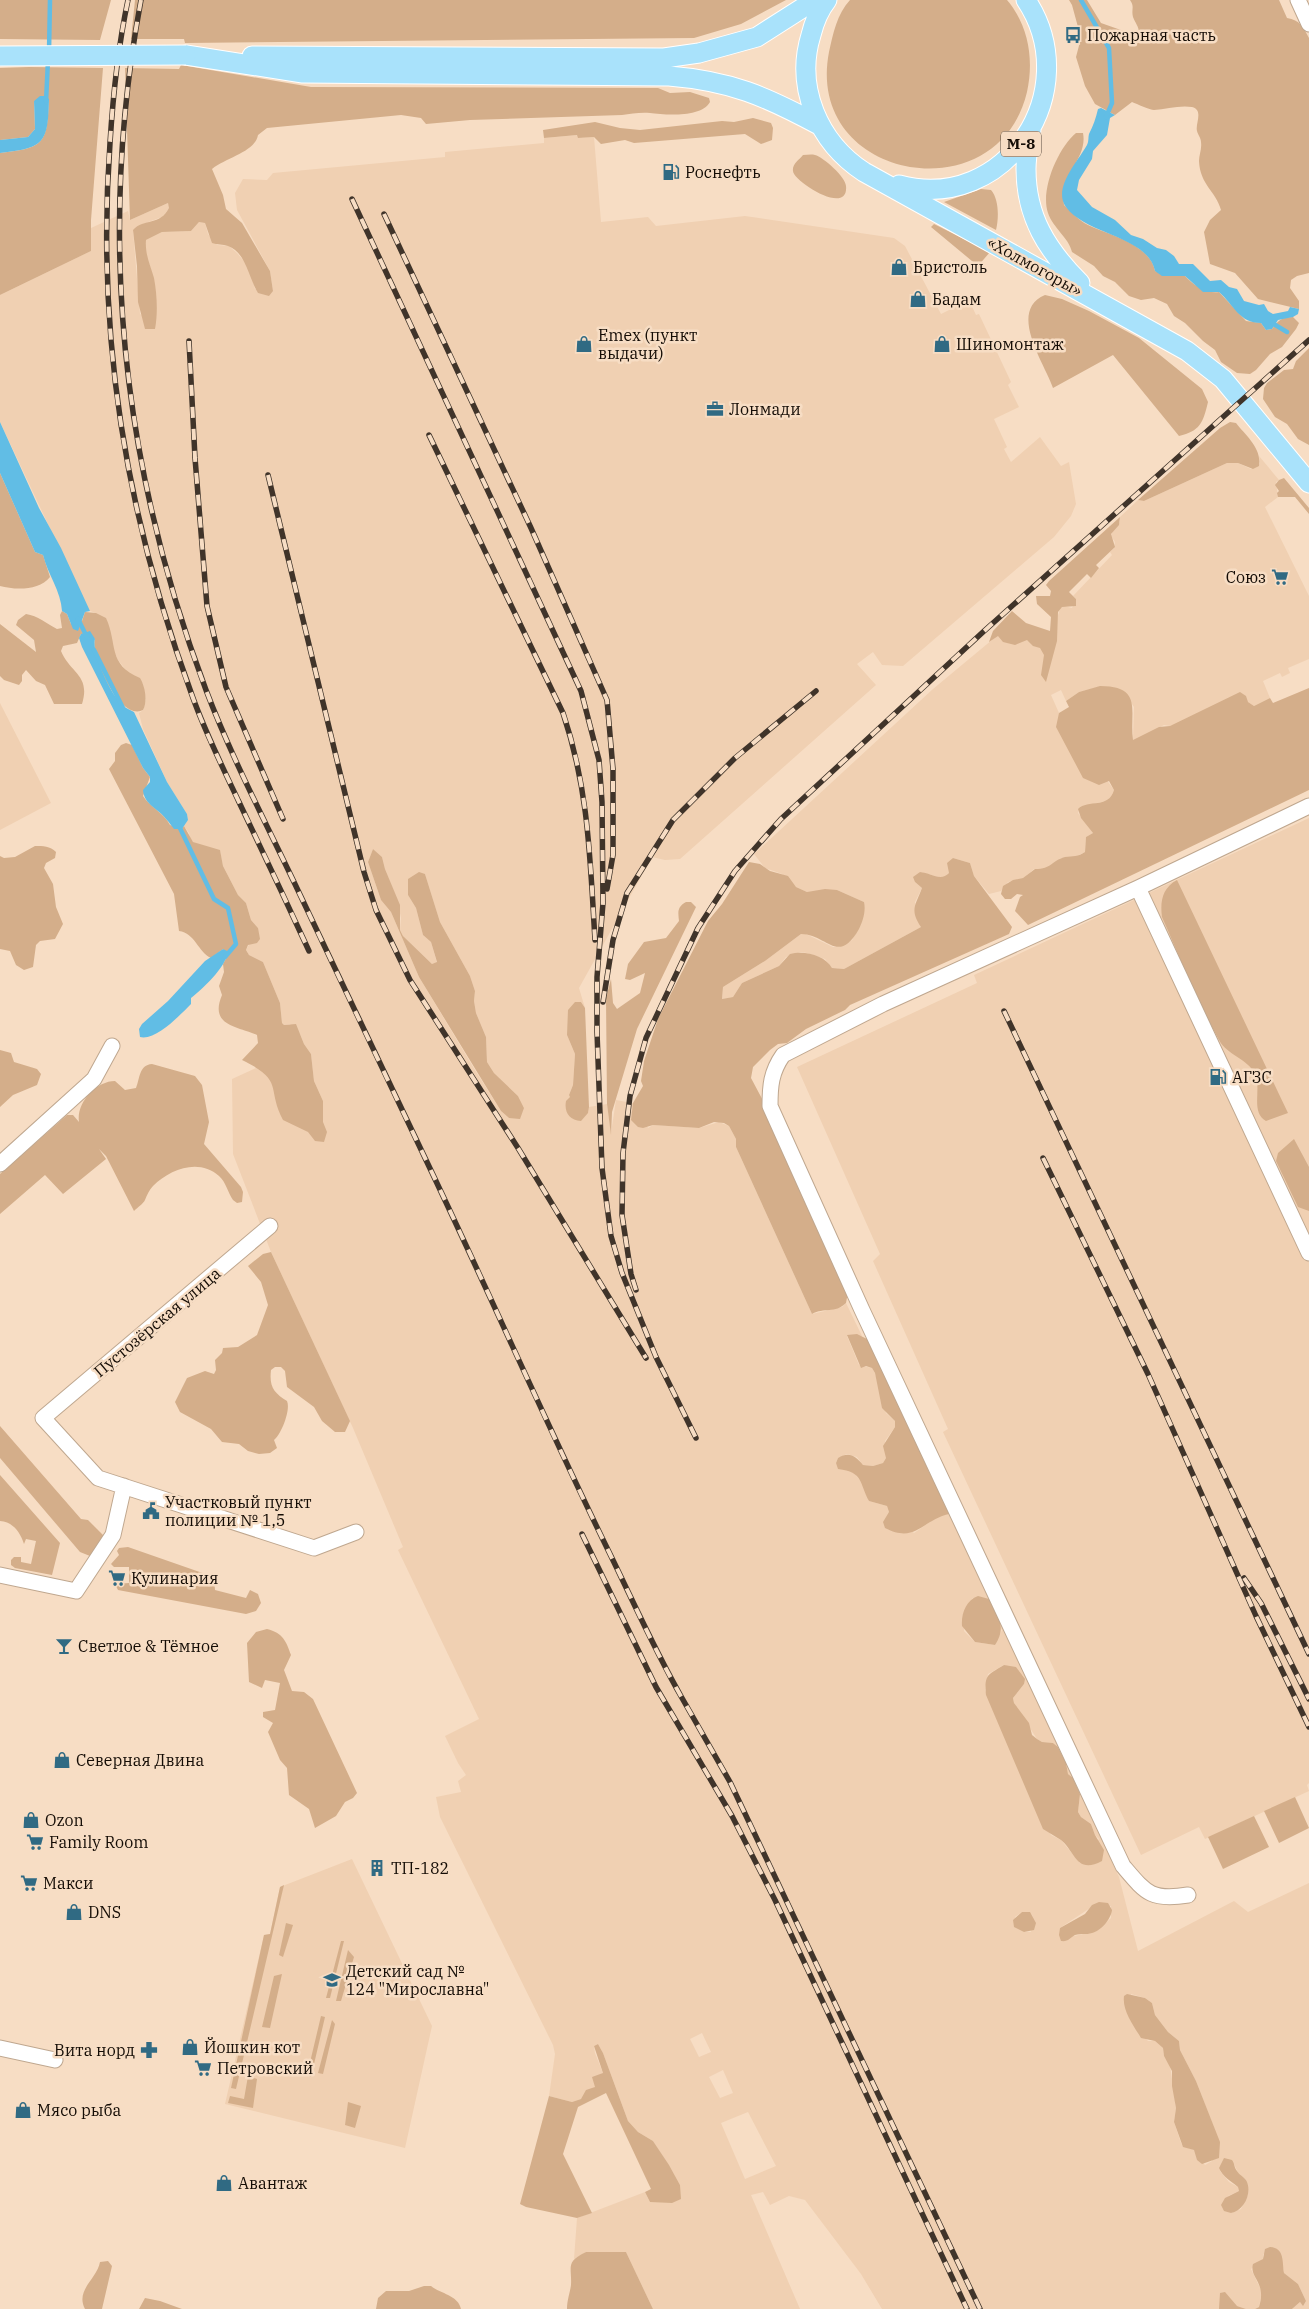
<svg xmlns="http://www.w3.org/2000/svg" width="1309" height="2309" font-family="'IBM Plex Serif',serif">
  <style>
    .built { fill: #f0d0b2; fill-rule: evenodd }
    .green { fill: #d4ae8a }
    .water { fill: #61bde5 }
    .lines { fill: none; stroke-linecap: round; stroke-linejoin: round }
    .stream { stroke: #61bde5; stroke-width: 4.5 }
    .minor-casing { stroke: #bfa78f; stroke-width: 17 }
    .major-casing { stroke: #fff; stroke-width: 21 }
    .minor { stroke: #fff; stroke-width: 15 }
    .major { stroke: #a9e2fb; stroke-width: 19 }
    .rail-casing { stroke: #40342a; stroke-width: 5.5 }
    .rail { stroke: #f7ddc4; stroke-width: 4; stroke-dasharray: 11; stroke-linecap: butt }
    .major-bridge-casing { stroke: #fff; stroke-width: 21; stroke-linecap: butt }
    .major-bridge { stroke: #a9e2fb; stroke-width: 19 }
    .labels { text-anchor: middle; stroke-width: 5; stroke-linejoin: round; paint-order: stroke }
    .shield { fill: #f7ddc4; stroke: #584b3e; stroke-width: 1 }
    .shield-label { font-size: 15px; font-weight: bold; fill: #140c05 }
    .poi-label { font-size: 16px; fill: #140c05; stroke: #f7ddc4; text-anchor: start }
    .street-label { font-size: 16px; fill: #140c05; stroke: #f7ddc4 }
  </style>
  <rect width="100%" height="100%" fill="#f7ddc4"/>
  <!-- built -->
  <path class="built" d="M 578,135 L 579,138 L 594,137 L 601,222 L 648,217 L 656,226 L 745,216 L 894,238 L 905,246 L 941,314 L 969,300 L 976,315 L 979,314 L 1011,382 L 1008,385 L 1019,407 L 994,419 L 1007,447 L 1004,449 L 1011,462 L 1040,437 L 1061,466 L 1069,462 L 1076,504 L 1071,516 L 1054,537 L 903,666 L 882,665 L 873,652 L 857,664 L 876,685 L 680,859 L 665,860 L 652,857 L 579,988 L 585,1008 L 581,1002 L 568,1015 L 569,1020 L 567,1035 L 575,1054 L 573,1085 L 569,1095 L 588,1113 L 589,1107 L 607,1104 L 611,1133 L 616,1100 L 637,1104 L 648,1128 L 653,1125 L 699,1128 L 719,1122 L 729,1126 L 736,1139 L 736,1147 L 812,1314 L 842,1307 L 846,1303 L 862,1336 L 847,1336 L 859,1365 L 872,1368 L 875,1373 L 886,1413 L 895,1421 L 895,1427 L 885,1441 L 886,1458 L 883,1463 L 873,1466 L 863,1465 L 857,1457 L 847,1454 L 838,1458 L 836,1463 L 855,1474 L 863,1484 L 869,1501 L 887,1506 L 889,1512 L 914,1533 L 937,1517 L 948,1514 L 949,1509 L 1119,1877 L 1138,1951 L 1234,1901 L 1248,1912 L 1309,1883 L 1309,2309 L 1292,2309 L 1300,2302 L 1303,2305 L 1306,2301 L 1298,2284 L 1284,2273 L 1283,2267 L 1263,2254 L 1263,2259 L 1251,2269 L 1262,2292 L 1259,2307 L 1255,2309 L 1246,2309 L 1237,2306 L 1219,2309 L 882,2309 L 861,2274 L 805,2200 L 789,2196 L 770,2205 L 763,2192 L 751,2195 L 800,2309 L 653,2309 L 626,2252 L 586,2252 L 574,2259 L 577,2218 L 645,2192 L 650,2202 L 680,2185 L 671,2169 L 653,2141 L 638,2132 L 628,2121 L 603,2053 L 598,2044 L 594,2046 L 595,2053 L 603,2073 L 595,2087 L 581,2099 L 572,2102 L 549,2096 L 555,2054 L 553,2045 L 440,1817 L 436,1797 L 461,1792 L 458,1781 L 466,1775 L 458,1763 L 445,1736 L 479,1719 L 398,1550 L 403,1547 L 353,1428 L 271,1252 L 233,1154 L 232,1079 L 256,1068 L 323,1101 L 314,1081 L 311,1054 L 304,1044 L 300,1034 L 290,1024 L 284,1025 L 282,1023 L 280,1003 L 263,962 L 249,955 L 246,950 L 258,928 L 251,920 L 246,903 L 238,895 L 223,866 L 220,851 L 203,847 L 193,842 L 190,838 L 189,833 L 184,826 L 188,820 L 187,814 L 167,782 L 143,729 L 139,713 L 143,710 L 146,700 L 143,684 L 135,676 L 129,674 L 118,660 L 96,613 L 90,611 L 86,605 L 0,422 L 0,295 L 91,251 L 91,228 L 128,211 L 130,220 L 168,203 L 170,208 L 162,217 L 143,224 L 133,231 L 140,314 L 156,322 L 156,295 L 152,273 L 146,254 L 146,240 L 162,232 L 191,231 L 199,222 L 205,223 L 208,234 L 217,245 L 229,246 L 237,253 L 249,267 L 255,289 L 273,291 L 270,271 L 237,210 L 235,193 L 243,179 L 267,180 L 273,173 L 445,157 L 445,152 L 544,143 L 544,138 ZM 373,849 L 382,857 L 385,869 L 397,899 L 401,918 L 400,930 L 403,936 L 432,964 L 437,963 L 431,942 L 423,935 L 416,908 L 408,895 L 425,874 L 440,922 L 470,976 L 475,991 L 474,1001 L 476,1013 L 486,1037 L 487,1062 L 494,1073 L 518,1096 L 524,1108 L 509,1118 L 501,1111 L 475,1070 L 419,977 L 391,912 L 381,900 L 368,862 ZM 973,1598 L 1002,1630 L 995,1645 L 975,1642 L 964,1631 L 966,1607 ZM 1004,1665 L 1024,1684 L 1013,1698 L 1014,1703 L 1037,1739 L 1042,1742 L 1053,1743 L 1058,1747 L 1066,1763 L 1068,1774 L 1073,1778 L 1080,1794 L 1078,1812 L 1081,1817 L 1091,1824 L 1095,1835 L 1099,1839 L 1080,1863 L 1061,1840 L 1051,1835 L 985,1690 L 988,1674 ZM 1111,1906 L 1111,1918 L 1097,1931 L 1074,1936 L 1060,1928 L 1090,1908 ZM 1022,1912 L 1026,1912 L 1032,1915 L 1033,1919 L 1031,1932 L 1024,1932 L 1015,1917 ZM 1131,1994 L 1145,1998 L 1152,2003 L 1155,2015 L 1168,2032 L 1179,2041 L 1180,2050 L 1196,2081 L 1215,2130 L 1212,2161 L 1205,2165 L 1194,2150 L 1183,2146 L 1181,2143 L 1174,2122 L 1176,2108 L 1170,2065 L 1164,2056 L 1163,2048 L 1155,2041 L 1148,2041 L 1134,2026 L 1130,2016 ZM 702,2033 L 711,2052 L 699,2057 L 690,2039 ZM 723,2070 L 733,2093 L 720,2098 L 709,2077 ZM 748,2112 L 776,2166 L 745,2179 L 721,2123 ZM 1234,2164 L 1248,2194 L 1241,2209 L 1231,2213 L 1228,2196 L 1239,2191 L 1238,2187 L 1229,2182 L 1220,2171 Z
    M 1259,456 L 1279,480 L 1276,482 L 1278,497 L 1265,507 L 1309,596 L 1309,659 L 1288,668 L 1290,673 L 1282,677 L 1280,673 L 1263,681 L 1270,698 L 1254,706 L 1248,702 L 1170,726 L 1164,725 L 1136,740 L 1133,740 L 1134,707 L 1125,694 L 1119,689 L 1110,687 L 1098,687 L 1079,692 L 1066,701 L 1061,690 L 1051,695 L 1059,713 L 1114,790 L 1113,796 L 1106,801 L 1080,807 L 1078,813 L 1093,833 L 1086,837 L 1085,852 L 1075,857 L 1062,858 L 1045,869 L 1034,869 L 1024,878 L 1008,882 L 1001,891 L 989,894 L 974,876 L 970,863 L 953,858 L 949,873 L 945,877 L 939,877 L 920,872 L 915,882 L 922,888 L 915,902 L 921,927 L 844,969 L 832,968 L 825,959 L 807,953 L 801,952 L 786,957 L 779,966 L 742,983 L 733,997 L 722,999 L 723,987 L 765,961 L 801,934 L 806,934 L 833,947 L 843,946 L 852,940 L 858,930 L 864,914 L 864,902 L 837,890 L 807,892 L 796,887 L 782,874 L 765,868 L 754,854 L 933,689 L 1016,620 L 1057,640 L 1057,619 L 1060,608 L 1064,606 L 1072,608 L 1076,599 L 1073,596 L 1112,555 L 1110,552 L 1114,548 L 1115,542 L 1111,536 L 1112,532 L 1120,522 L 1120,517 L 1138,500 L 1144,501 L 1227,463 L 1238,463 L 1251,469 L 1260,464 Z
    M 0,703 L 51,803 L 0,830 Z
    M 1309,818 L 1309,1783 L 1307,1785 L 1309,1791 L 1205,1839 L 1199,1827 L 1141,1855 L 943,1432 L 948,1429 L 873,1261 L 880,1254 L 797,1067 L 977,983 L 974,975 Z
    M 352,1859 L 432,2026 L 405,2148 L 225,2104 L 264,1935 L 270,1934 L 280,1887 Z"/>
  <!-- green -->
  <path class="green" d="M 0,0 L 111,0 L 100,40 L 0,39 Z
    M 135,0 L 786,0 L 741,24 L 694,38 L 185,43 L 184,39 L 131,39 Z
    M 850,0 L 1007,0 C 1029,26 1034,60 1027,92 C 998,215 804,181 829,52 C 833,34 837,14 850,0 Z
    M 1069,0 L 1087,0 L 1101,23 L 1135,35 L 1139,33 C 1139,26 1135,23 1133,17 C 1131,9 1135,7 1130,0 L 1279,0 L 1287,18 C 1300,20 1303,27 1309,38 L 1309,273 L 1297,276 L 1291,280 L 1290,288 L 1299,301 L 1299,309 L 1258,299 L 1235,273 L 1210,264 L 1204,232 L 1210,220 L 1221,210 C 1216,191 1200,185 1199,161 C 1199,155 1202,149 1201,142 C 1201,138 1198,135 1197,131 C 1195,124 1204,110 1192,107 C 1180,105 1166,109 1154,110 C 1150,110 1137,104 1132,102 L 1115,115 L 1095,104 L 1085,86 L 1076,57 L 1081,38 L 1072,5 Z
    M 181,65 L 311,87 L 658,88 L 670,93 L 690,92 L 709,98 L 710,102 C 701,118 665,115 650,113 C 640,112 631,114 622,115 L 470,120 L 426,124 L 421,118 L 401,115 L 267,128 L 258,135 C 255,152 227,157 212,169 L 223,195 L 226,209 L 242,223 L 270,271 L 273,291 L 269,296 L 258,293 C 249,279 246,252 228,246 C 223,244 217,245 212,243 L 205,223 L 199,222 L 191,231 L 162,232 L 146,240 C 145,255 150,264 154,278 C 157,294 158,313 155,329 L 145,329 L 138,302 L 137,266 L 133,230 C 144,218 160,226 169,208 L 168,203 L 130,220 L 125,68 L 179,69 Z
    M 29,67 L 103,68 L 91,220 L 91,251 L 0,295 L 0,153 C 45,148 47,144 49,99 L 34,101 L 35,129 L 28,137 L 0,140 L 0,68 Z
    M 753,118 L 771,123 L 773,128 L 772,140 L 761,144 L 745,134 L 634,143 L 625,140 L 601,144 L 594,137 L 578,138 L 577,135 L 544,138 L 543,130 L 595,122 L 620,128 L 640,130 L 722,121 L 734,122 Z
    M 1076,133 L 1083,133 C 1088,158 1060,174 1064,205 C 1071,211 1079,221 1088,225 C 1109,235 1150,244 1155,271 L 1170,276 L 1185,276 C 1193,285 1207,294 1219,292 L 1246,321 L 1261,323 L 1266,330 L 1272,329 C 1278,321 1281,317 1293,317 L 1299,323 L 1296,329 L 1282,347 L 1270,354 L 1256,370 L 1250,374 L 1237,373 L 1221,362 L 1215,350 L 1203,341 L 1185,323 L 1174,316 L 1167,304 L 1154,298 L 1141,300 L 1129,296 L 1115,282 L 1103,276 L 1094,266 L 1072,252 C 1069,238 1053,228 1048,213 C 1040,190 1058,148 1076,133 Z
    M 803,155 C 807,155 811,154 815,155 C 823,157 846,177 846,186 C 849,217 793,181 793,171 C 792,164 799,160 803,155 Z
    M 981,189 L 991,190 C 999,199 999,218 996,230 L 944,202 Z
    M 934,224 L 990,252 L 978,266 L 931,227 Z
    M 1045,295 L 1062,299 L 1089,311 L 1139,338 L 1202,389 L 1208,402 C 1203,423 1200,431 1179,436 L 1113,355 L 1053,388 C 1045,364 1007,311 1045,295 Z
    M 1309,348 L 1309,445 L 1298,439 L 1287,424 L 1275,417 L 1263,399 L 1264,388 L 1267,383 L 1284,370 L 1293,369 L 1296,361 Z
    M 1230,422 L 1236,423 C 1246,436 1262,448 1259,466 L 1253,469 L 1238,463 L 1227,463 L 1144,501 L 1138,500 L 1220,428 Z
    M 0,473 L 35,552 L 43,555 L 50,577 C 39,591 15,590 0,586 Z
    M 1284,478 L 1309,508 L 1309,514 L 1295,497 L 1278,497 L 1277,493 L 1279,491 L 1275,485 L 1279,480 Z
    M 1120,517 L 1119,525 L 1111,534 L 1115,547 L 1096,565 L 1099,568 L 1091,578 L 1087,574 L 1069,592 L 1076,599 L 1076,606 L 1062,607 L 1058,612 L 1057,641 L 1046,682 L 1041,675 L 1044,655 L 1040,648 L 1033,646 L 1027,640 L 1015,645 L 1003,642 L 998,636 L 989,642 L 993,631 L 1012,611 L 1026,623 L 1050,631 L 1051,617 L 1037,604 L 1036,596 L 1050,596 L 1051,591 L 1046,585 L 1049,581 Z
    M 62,611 L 67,614 L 71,624 L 82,621 L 85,612 L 96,613 L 106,618 C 118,644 107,664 140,678 C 145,686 148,701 143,710 C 121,722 90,656 95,639 L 81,634 L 77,643 L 63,646 L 61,651 C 70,673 91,675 82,704 L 54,704 L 45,685 L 36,681 L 26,670 L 22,675 L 22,681 L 19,685 L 4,680 L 0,676 L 0,624 L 36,652 L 34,640 L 16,625 L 18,620 L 26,614 C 38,616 46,623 57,629 L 62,628 L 60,615 Z
    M 1100,686 C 1144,686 1129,712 1133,740 L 1159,727 L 1170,726 L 1240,692 L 1246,696 L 1248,702 L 1254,706 L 1270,698 L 1273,703 L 1309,688 L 1309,790 L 1028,925 L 1015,911 L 1020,897 L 1023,895 L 1017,894 L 1011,899 L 1005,899 L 1001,894 L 1003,886 L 1013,880 L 1023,878 L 1035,869 C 1052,869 1051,861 1065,857 C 1073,856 1078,857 1085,852 L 1086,837 L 1093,833 L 1081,818 L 1078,809 C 1088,799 1109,809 1114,790 L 1109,781 L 1099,785 L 1083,778 L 1056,727 L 1059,713 L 1069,707 L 1066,701 L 1079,692 Z
    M 126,743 L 132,745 L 143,768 L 150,777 L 143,796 C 150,807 164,813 170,825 L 182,829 L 184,826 L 193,842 L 220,850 L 223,866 L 238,895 L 246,903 L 251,920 L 258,928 L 260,939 L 257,943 L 248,945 L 246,950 L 249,955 L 263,962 L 280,1003 L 282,1023 L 284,1025 L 296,1024 L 304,1044 L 311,1054 L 314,1081 L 323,1101 L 323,1122 L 327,1132 L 324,1142 L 315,1141 L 308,1132 L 283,1120 C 266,1087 285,1081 242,1060 L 258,1043 L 257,1035 C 237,1026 209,1026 222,995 L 219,986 L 224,972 L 223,964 L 228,955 L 223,949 L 211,958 C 198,952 195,933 179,931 L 174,894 L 109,769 L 115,761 L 115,753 L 121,745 Z
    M 35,846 C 43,846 50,846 56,852 L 55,858 L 46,863 L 44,868 L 53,884 L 56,907 L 63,924 L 55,939 L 40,941 L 36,945 L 33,967 L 24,970 L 16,965 L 10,951 L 0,949 L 0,856 L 4,858 L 15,857 Z
    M 373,849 L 382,857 L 385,869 L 400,905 L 400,930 L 403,936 L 432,964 L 437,962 L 431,942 L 423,935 L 416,908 L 408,895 L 408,879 L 419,872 L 425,874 L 440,922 L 470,976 L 475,991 L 474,1001 L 476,1013 L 486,1037 L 487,1062 L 494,1073 L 518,1096 L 524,1108 L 520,1119 L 509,1118 L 501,1111 L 419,977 L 391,912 L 381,900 L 368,862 Z
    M 953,858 L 970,863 L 974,876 L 1012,927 L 1009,934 L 850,1005 L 845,1010 L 806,1029 L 787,1043 L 778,1044 L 770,1050 L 753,1067 L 751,1078 L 768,1110 L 848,1292 L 846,1303 C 835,1314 824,1307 812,1314 L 736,1147 L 736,1139 L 729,1126 L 724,1123 L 714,1122 L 699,1128 L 653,1125 L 643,1128 L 638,1127 L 631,1120 L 633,1103 L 643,1086 L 641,1081 L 644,1061 L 658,1019 L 708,921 L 722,904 L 749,862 L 760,864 L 770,871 L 788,876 L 796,887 L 807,892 L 825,889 L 837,890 L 864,902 C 866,911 863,921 859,929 C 838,966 827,934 801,934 L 765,961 L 723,987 L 722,999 L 733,997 L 742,983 L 779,966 L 790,954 C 804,950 825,955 832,968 L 844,969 L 921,927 C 909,909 916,905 922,888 L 915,882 L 913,877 L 920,872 C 931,873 941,882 949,873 L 947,863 Z
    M 1177,880 L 1288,1113 L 1266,1121 C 1250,1112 1262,1089 1255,1074 C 1248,1059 1227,1055 1219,1040 C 1197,1001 1180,958 1162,917 C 1160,902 1162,888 1177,880 Z
    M 686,902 L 691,902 L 696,907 L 637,1029 L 612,1112 L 611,1135 L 607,1104 L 606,998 L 611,979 L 613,1003 L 617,1009 L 640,993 L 645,973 L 630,980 L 625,979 L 628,964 L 644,942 L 666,938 L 679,921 C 678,912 677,907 686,902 Z
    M 575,1002 L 581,1002 L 585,1008 L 589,1107 L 588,1113 L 581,1121 C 569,1120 564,1112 566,1101 L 570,1097 L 569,1095 L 573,1085 L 575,1054 L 567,1035 L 568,1010 Z
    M 0,1050 L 11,1053 L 14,1062 L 37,1069 L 41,1074 L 37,1085 L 13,1095 L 0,1107 Z
    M 152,1064 L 195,1076 L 202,1085 L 209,1122 L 204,1144 L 241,1187 L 243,1192 L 242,1202 L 237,1203 L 233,1200 C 228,1193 226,1182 219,1176 C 199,1158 170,1169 153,1186 C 149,1190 147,1195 145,1200 C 143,1204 138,1207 134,1211 L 106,1156 L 99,1149 L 106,1159 L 63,1194 L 45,1175 L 0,1214 L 0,1174 L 67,1115 L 73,1115 L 79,1122 C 76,1103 96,1081 115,1081 L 125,1090 L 136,1088 C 140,1078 139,1065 152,1064 Z
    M 1294,1139 L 1309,1167 L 1309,1211 L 1298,1207 L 1276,1161 L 1278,1153 Z
    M 271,1252 L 350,1421 L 345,1432 L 335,1432 L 322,1421 L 314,1407 L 287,1387 L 285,1371 L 281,1367 L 275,1367 L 271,1370 C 269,1387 274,1393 287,1401 C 291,1410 281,1435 274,1440 L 277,1448 L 270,1453 L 259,1454 L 248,1451 L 239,1444 L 222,1442 L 211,1429 L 180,1412 L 175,1402 L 187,1378 L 205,1371 L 214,1374 L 216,1370 L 215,1360 L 222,1353 L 223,1348 L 238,1347 L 257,1335 L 268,1305 L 261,1282 L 248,1266 L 263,1254 Z
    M 857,1334 L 867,1339 L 873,1347 L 925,1459 C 927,1479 950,1494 949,1514 C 922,1520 916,1544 885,1528 L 883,1522 L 889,1512 L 887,1506 L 869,1501 C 859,1483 864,1472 838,1469 L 836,1463 L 838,1458 C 849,1451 856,1456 863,1465 L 873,1466 L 883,1463 L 886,1458 L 883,1446 L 895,1427 L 895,1421 L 882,1408 L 875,1373 L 872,1368 L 866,1366 L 861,1368 L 847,1335 Z
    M 0,1426 L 81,1519 L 88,1520 L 104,1536 L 90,1556 L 80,1552 L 0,1458 Z
    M 0,1475 L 60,1543 L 52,1575 L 15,1568 L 11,1565 L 11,1560 L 14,1557 L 21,1557 L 21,1562 L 31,1564 L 36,1541 L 26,1539 L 24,1544 C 20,1532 13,1522 0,1521 Z
    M 128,1547 L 214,1577 L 215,1590 L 246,1598 L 250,1590 L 258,1594 L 261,1603 L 256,1611 L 246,1614 L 118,1590 L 115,1584 L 129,1583 L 129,1567 L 114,1567 L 111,1564 L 119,1555 L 117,1551 L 119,1548 Z
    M 978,1596 L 989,1599 C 998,1617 1007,1627 995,1645 L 975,1642 L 962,1626 C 961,1614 966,1600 978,1596 Z
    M 267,1629 C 283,1633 286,1641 291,1655 L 284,1670 L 292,1691 L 304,1692 L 313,1699 L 357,1793 L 353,1798 L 345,1802 L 336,1816 L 315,1828 L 309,1809 L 289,1795 L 287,1768 L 280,1760 L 268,1732 L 273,1723 L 263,1717 L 263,1712 L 275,1710 L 280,1683 L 265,1680 L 262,1688 L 249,1682 L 247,1643 L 256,1632 Z
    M 1004,1665 L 1016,1667 L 1025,1679 L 1024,1684 L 1013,1698 L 1014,1703 L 1029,1723 L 1032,1735 L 1037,1739 L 1042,1742 L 1053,1743 L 1058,1747 L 1066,1763 L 1068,1774 L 1073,1778 L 1080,1794 L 1078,1812 L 1081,1817 L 1091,1824 L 1095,1835 L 1104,1850 L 1102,1861 C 1076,1875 1075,1851 1061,1840 C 1055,1836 1049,1833 1043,1829 L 986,1695 C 984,1674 988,1675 1004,1665 Z
    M 1295,1797 L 1309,1828 L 1279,1843 L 1264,1811 Z
    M 1254,1816 L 1269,1847 L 1223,1869 L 1208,1837 Z
    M 284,1885 L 236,2089 L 231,2088 L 264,1935 L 270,1934 L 280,1887 Z
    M 1099,1902 L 1108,1903 L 1112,1910 C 1111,1919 1101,1931 1092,1933 C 1086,1935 1081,1933 1075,1935 C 1070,1938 1068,1942 1061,1941 L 1059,1935 L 1060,1928 L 1085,1914 L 1092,1905 Z
    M 1022,1912 L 1030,1912 L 1036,1923 L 1034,1930 L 1024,1932 L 1014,1927 L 1013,1920 Z
    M 286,1923 L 293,1925 L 283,1957 L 279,1955 Z
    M 341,1941 L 344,1941 L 330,1998 L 326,1998 Z
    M 348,1950 L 354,1957 L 341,2001 L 336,2001 Z
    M 282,1974 L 270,2028 L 262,2027 L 274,1976 Z
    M 1127,1994 L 1145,1998 L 1152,2003 L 1155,2015 L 1168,2032 L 1179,2041 L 1180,2050 L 1196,2081 L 1220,2142 L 1219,2158 L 1202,2164 L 1197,2160 L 1194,2150 L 1183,2147 L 1174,2122 L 1176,2108 L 1172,2086 L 1172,2071 L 1164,2056 L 1163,2048 L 1155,2041 L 1141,2038 C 1134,2026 1122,2011 1124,1996 Z
    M 321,2016 L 325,2017 L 311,2077 L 307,2075 Z
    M 332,2020 L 335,2024 L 323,2074 L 318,2073 Z
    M 598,2044 L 603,2053 L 628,2121 L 638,2132 L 653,2141 L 669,2165 L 680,2185 L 681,2199 L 672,2203 L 650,2202 L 645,2192 L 651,2189 L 606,2093 L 578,2107 L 563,2154 L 592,2213 L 577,2218 L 526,2207 L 520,2204 L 549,2096 L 572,2102 L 581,2099 L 586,2090 L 595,2087 L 592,2077 L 603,2073 L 594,2046 Z
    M 248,2076 L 257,2079 L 253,2108 L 228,2103 L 230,2096 L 244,2099 Z
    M 348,2102 L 361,2106 L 355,2128 L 345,2125 Z
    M 1224,2158 L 1232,2160 C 1235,2164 1234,2168 1237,2171 C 1240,2176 1245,2177 1247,2182 C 1252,2195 1243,2211 1231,2213 L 1224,2211 L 1221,2205 L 1225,2198 L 1239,2191 L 1238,2187 C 1231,2181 1223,2177 1219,2168 Z
    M 1270,2247 C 1285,2248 1282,2262 1284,2273 L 1298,2284 L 1306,2301 L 1303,2306 L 1300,2302 L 1292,2309 L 1255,2309 L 1259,2307 C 1267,2282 1249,2278 1253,2264 L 1263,2259 L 1265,2249 Z
    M 586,2252 L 626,2252 L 653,2309 L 567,2309 C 567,2300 570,2293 571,2285 C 572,2267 565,2262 586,2252 Z
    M 108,2261 L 112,2266 L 102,2309 L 85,2309 C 75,2290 97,2279 100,2262 Z
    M 424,2286 L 431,2286 C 441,2294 458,2295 461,2309 L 376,2309 L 378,2298 L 386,2291 L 409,2291 Z
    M 1225,2292 L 1237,2306 L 1246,2309 L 1219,2309 L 1220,2293 Z
    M 145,2298 L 160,2301 L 182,2309 L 139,2309 Z"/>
  <!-- water -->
  <path class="water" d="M 40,96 L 45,96 L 49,99 C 48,144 44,148 0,153 L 0,140 L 28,137 L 35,129 L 34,101 Z
    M 1101,108 L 1115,115 L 1110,118 L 1107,135 L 1093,151 L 1092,159 L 1079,180 L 1077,190 L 1092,207 L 1115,220 L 1131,235 L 1143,239 L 1157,248 L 1166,250 L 1174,256 L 1179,264 L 1193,264 L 1210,281 L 1221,280 L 1229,287 L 1237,289 L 1244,301 L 1259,305 L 1264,304 L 1268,311 L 1273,314 L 1288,311 L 1290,307 L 1299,309 L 1298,314 L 1293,317 L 1278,320 L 1272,329 L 1266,330 L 1261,323 C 1239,323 1234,305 1219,292 L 1203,292 L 1185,276 L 1162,276 L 1155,271 C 1148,236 1086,235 1066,207 C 1052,188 1079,160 1087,145 C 1089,141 1088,138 1089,134 C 1093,126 1096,118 1098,109 Z
    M 0,422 L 39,508 L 61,548 L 90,611 L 85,612 L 78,631 L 73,629 L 67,614 L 62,611 C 61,591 48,575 43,555 L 35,552 L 0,473 Z
    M 90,631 L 95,639 C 91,652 112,697 123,706 C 126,708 130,710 134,712 L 167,782 L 187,814 L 188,820 L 182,829 L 174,829 C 171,825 169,822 166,819 C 158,808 144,805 143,790 L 150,782 L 150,777 L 143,768 L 82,647 L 79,638 L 81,634 Z
    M 223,949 L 227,951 C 229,965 201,990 191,998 L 191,1004 C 180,1015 156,1041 140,1037 L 139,1029 L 142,1024 L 168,1001 L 205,961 Z"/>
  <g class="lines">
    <!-- stream -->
    <path class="stream" d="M 1081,0 L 1109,48 L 1112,103 L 1106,117
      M 49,52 L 50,0
      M 46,102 L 48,60
      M 1272,323 L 1287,332
      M 78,619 L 87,637
      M 94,650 L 123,708
      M 179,826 L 214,899 L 228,908 L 236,944 L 225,957"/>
    <!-- minor casing -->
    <g class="minor-casing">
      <path id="minor" d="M 1298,0 L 1309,24
        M 1138,888 L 1309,1253
        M 0,1164 L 94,1079 L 112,1046
        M 270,1226 L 43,1418 L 98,1478 L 314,1548 L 356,1532
        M 0,1575 L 76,1591 L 113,1535 L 124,1486
        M 1188,1895 C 1151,1901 1146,1893 1123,1866 L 862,1310 L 770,1106 C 770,1086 771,1072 783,1055 L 883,1004 L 1138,888 L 1309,806
        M 0,2048 L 55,2060"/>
    </g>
    <!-- major casing -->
    <g class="major-casing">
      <path id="major" d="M 827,0 C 819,10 814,23 811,35 C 795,87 818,142 864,172 L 1187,351 L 1223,379 L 1309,483
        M 186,55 L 303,73 L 669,76 C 731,81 765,96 819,125
        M 252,56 L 664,58 L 699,53 L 757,37 L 815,0
        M 1031,130 C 1029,143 1026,156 1026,169 C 1026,217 1047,250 1080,283
        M 899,185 C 1006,214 1086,90 1026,0"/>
    </g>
    <!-- minor -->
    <use href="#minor" class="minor"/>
    <!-- major -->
    <use href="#major" class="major"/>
    <!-- rail casing -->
    <g class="rail-casing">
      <path id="rail" d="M 128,0 C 118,47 113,95 110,143 C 96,336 126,517 193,698 C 206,734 223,768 239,802 C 263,852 286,901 309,951
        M 141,0 C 97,235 122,467 206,690 C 231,756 264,819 294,882 C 338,975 382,1068 426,1160 C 488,1290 546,1423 609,1552 C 633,1601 655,1651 682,1698 C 698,1726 714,1754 730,1782 L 980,2309
        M 352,199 L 581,691 L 599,760 L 602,802 L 603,903 L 597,977 L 597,1032 L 602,1168 L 611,1236 L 622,1273 L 656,1357 L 696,1438
        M 384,214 L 531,528 L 607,700 L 613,769 L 613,855 L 607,889
        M 189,341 L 195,458 L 207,606 L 226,687 L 283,819
        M 429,435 L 563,713 C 589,790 590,860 595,940
        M 268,475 L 364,872 L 376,910 L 410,980 L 518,1148 L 646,1358
        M 603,1002 L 613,940 L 627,893 L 673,820 L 735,758 L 816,691
        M 1004,1011 L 1309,1654
        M 1043,1158 L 1148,1374 L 1256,1616 L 1309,1727
        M 636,1290 L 631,1274 L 622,1215 L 623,1153 L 630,1096 L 646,1038 L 698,928 L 735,871 L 781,819 L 983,632 L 1309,340
        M 582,1534 L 656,1687 L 732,1816 L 775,1900 L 967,2309
        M 1244,1578 L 1261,1603 L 1309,1699"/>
    </g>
    <!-- rail -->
    <use href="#rail" class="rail"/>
    <!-- major-bridge casing -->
    <g class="major-bridge-casing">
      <path id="major-bridge" d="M 0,56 L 186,55"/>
    </g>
    <!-- major-bridge -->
    <use href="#major-bridge" class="major-bridge"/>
  </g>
  <!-- icons -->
  <defs>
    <g id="bus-bare" transform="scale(1.35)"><path d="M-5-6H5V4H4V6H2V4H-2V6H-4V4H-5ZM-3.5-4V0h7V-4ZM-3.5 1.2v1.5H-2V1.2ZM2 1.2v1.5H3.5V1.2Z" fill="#306a83" stroke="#f7ddc4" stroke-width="2.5" paint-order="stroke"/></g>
    <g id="fuel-bare" transform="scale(1.35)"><path d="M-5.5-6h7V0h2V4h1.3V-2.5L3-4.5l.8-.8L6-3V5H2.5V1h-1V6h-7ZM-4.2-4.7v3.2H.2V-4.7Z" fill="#306a83" stroke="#f7ddc4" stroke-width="2.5" paint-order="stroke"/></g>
    <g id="shop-bare" transform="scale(1.35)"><path d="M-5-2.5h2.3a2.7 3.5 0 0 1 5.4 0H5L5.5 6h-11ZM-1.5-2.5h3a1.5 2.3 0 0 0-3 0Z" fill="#306a83" stroke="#f7ddc4" stroke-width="2.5" paint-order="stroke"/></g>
    <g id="office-bare" transform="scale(1.35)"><path d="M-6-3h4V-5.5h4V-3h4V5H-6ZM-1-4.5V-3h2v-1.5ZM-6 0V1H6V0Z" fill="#306a83" stroke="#f7ddc4" stroke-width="2.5" paint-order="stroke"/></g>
    <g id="supermarket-bare" transform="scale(1.35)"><path d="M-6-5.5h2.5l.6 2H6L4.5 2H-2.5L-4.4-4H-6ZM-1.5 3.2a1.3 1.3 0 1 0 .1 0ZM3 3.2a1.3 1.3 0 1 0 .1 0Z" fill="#306a83" stroke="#f7ddc4" stroke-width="2.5" paint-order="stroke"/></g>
    <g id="civic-bare" transform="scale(1.35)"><path d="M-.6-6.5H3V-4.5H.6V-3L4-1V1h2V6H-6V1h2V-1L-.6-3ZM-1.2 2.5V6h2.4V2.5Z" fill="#306a83" stroke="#f7ddc4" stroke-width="2.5" paint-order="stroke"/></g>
    <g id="bar-bare" transform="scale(1.35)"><path d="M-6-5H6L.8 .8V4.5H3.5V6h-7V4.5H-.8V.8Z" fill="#306a83" stroke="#f7ddc4" stroke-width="2.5" paint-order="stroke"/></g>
    <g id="building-bare" transform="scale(1.35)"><path d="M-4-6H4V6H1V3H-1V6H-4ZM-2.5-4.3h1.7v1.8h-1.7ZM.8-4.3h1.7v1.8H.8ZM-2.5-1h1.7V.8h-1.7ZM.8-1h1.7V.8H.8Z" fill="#306a83" stroke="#f7ddc4" stroke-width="2.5" paint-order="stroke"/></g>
    <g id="school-bare" transform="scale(1.35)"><path d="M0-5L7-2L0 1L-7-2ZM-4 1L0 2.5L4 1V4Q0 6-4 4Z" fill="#306a83" stroke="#f7ddc4" stroke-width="2.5" paint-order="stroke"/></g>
    <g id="pharmacy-bare" transform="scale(1.35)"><path d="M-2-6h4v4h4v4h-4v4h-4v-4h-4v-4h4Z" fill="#306a83" stroke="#f7ddc4" stroke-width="2.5" paint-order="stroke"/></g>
  </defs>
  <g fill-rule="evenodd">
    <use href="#bus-bare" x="1073" y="35"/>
    <use href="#fuel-bare" x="671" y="172"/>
    <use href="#shop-bare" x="899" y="267"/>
    <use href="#shop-bare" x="918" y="299"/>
    <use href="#shop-bare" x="584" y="344"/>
    <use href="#shop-bare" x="942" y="344"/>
    <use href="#office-bare" x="715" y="409"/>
    <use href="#supermarket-bare" x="1280" y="577"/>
    <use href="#fuel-bare" x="1218" y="1077"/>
    <use href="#civic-bare" x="151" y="1511"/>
    <use href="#supermarket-bare" x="117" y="1578"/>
    <use href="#bar-bare" x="64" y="1646"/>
    <use href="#shop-bare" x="62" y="1760"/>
    <use href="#shop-bare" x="31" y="1820"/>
    <use href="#supermarket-bare" x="35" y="1842"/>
    <use href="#building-bare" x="377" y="1868"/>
    <use href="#supermarket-bare" x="29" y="1883"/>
    <use href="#shop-bare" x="74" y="1912"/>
    <use href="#school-bare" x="332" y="1980"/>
    <use href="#shop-bare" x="190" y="2047"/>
    <use href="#pharmacy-bare" x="149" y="2050"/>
    <use href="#supermarket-bare" x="203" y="2068"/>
    <use href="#shop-bare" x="23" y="2110"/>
    <use href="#shop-bare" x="224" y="2183"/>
  </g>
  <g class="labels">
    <!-- shield labels -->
    <rect class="shield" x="1001" y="131.5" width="40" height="25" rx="4"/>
    <g class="shield-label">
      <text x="1021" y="149">М-8</text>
    </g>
    <!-- poi labels -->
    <g class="poi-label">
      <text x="1087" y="41">Пожарная часть</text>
      <text x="685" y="178">Роснефть</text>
      <text x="913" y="273">Бристоль</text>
      <text x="932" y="305">Бадам</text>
      <text x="598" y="341">Emex (пункт<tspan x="598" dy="18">выдачи)</tspan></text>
      <text x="956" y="350">Шиномонтаж</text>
      <text x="729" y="415">Лонмади</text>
      <text x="1266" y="583" text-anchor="end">Союз</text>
      <text x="1232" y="1083">АГЗС</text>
      <text x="165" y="1508">Участковый пункт<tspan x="165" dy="18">полиции № 1,5</tspan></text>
      <text x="131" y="1584">Кулинария</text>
      <text x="78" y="1652">Светлое &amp; Тёмное</text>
      <text x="76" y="1766">Северная Двина</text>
      <text x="45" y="1826">Ozon</text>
      <text x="49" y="1848">Family Room</text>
      <text x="391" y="1874">ТП-182</text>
      <text x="43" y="1889">Макси</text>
      <text x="88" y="1918">DNS</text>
      <text x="346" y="1977">Детский сад №<tspan x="346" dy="18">124 "Мирославна"</tspan></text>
      <text x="204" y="2053">Йошкин кот</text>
      <text x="135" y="2056" text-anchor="end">Вита норд</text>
      <text x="217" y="2074">Петровский</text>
      <text x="37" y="2116">Мясо рыба</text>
      <text x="238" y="2189">Авантаж</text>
    </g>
    <!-- street labels -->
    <g class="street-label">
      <text transform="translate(1035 266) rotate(29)" y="6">«Холмогоры»</text>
      <text transform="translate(157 1322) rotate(-40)" y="6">Пустозёрская улица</text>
    </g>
  </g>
</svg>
